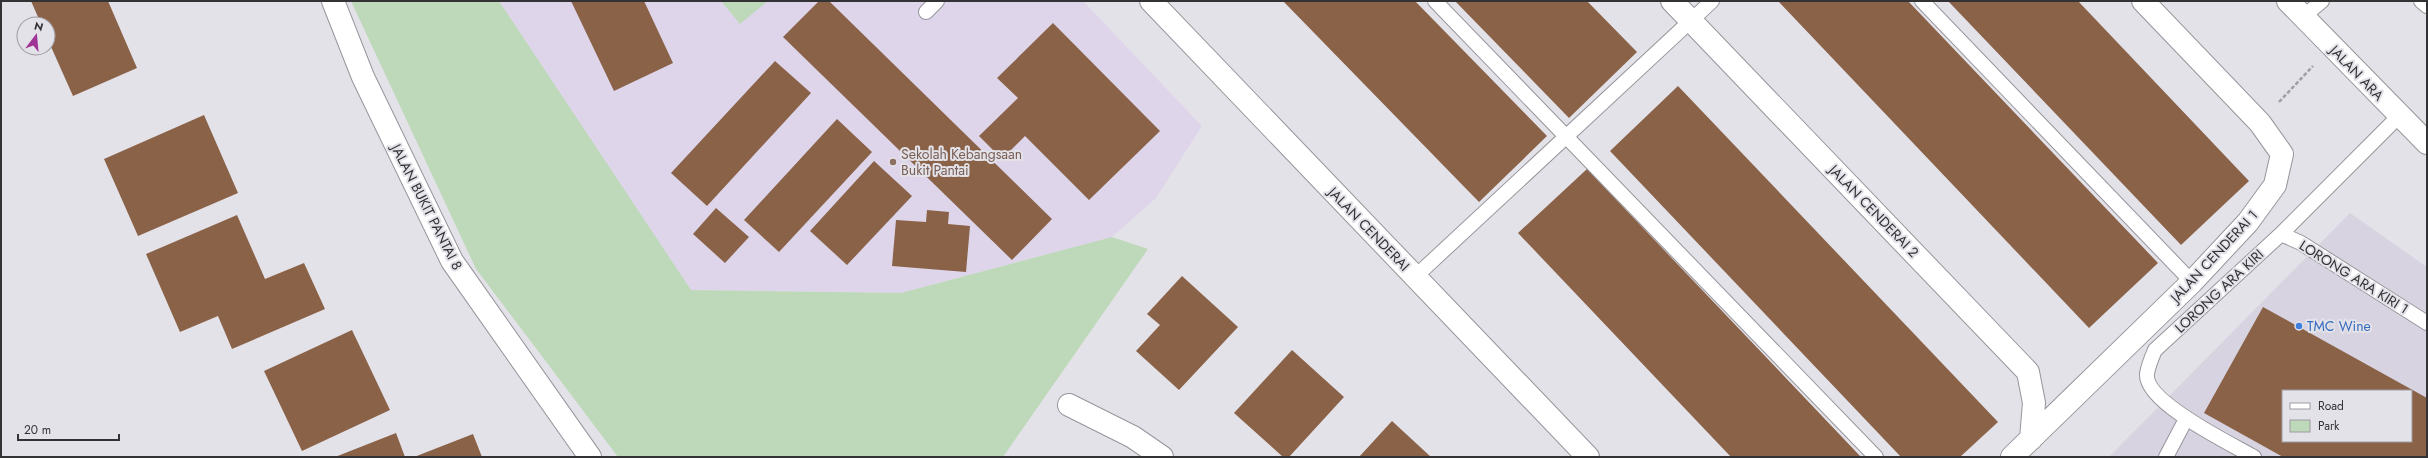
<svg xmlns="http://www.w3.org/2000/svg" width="2428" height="458" font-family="Jost,sans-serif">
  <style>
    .built { fill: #d7d3e0; fill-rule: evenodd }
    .education { fill: #ded5ea }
    .green { fill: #bed9b9 }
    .building { fill: #8a6248; fill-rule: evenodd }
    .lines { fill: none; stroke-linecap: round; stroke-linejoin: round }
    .lane-casing { stroke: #97959b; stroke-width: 16 }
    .street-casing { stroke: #97959b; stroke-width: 24 }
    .secondary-casing { stroke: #97959b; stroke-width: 24 }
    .path { stroke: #a19fa4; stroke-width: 2.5; stroke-dasharray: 4 2; stroke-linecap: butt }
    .lane { stroke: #fff; stroke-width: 14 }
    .street { stroke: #fff; stroke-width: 22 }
    .secondary { stroke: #fff; stroke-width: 22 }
    .education-dot { fill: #8d6e63; stroke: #e4e2e9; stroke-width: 1.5 }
    .shop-dot { fill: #3f7fe0; stroke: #e4e2e9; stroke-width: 1.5 }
    .labels { text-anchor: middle; stroke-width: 4; stroke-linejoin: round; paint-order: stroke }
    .street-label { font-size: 14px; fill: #333234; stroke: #e4e2e9 }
    .education-label { font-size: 14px; fill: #785e54; stroke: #e4e2e9; text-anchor: start }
    .shop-label { font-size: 14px; fill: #366cbe; stroke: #e4e2e9; text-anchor: start }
  </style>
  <rect width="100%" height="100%" fill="#e4e2e9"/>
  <!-- built -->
  <path class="built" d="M 2350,213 L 2427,267 L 2427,457 L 2109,457 ZM 2283,391 L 2411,391 L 2411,441 L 2283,441 Z"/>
  <!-- education -->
  <path class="education" d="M 499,1 L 1083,1 L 1202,126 L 1156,198 L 1112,237 L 901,293 L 690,290 Z"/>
  <!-- green -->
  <path class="green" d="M 351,1 L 499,1 L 691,290 L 901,293 L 1112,237 L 1148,249 L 1003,457 L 618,457 L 476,269 Z
    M 721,1 L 768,1 L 740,24 Z"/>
  <!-- building -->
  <path class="building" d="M 31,1 L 108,1 L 137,68 L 73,96 L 48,40 L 48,24 L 41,24 Z
    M 571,1 L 644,1 L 673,63 L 614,91 Z
    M 819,1 L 829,1 L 1052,219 L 1012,260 L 783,37 Z
    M 1283,1 L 1415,1 L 1547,136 L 1479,202 Z
    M 1455,1 L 1587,1 L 1637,52 L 1569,118 Z
    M 1778,1 L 1908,1 L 2158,263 L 2089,328 Z
    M 1948,1 L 2078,1 L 2249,181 L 2181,245 Z
    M 1053,23 L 1160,131 L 1089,200 L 1025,136 L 1002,159 L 979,136 L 1018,98 L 997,78 Z
    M 775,61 L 811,93 L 707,206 L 671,173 Z
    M 1678,86 L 1998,422 L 1960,457 L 1901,457 L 1610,151 Z
    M 204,115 L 238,193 L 138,236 L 104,159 Z
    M 837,119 L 872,152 L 779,252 L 744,220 Z
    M 874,161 L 912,196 L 847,265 L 810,231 Z
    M 1587,169 L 1861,457 L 1731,457 L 1518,233 Z
    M 716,208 L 749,237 L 725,263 L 693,234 Z
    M 927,210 L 949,212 L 948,224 L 970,226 L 966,272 L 892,266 L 896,220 L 926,222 Z
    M 237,215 L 265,279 L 304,263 L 325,309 L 232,349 L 218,316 L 180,332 L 146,254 Z
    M 1182,276 L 1238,327 L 1179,390 L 1136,351 L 1160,325 L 1147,314 Z
    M 2263,307 L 2427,398 L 2427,457 L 2283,457 L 2204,413 ZM 2283,391 L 2411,391 L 2411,441 L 2283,441 Z
    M 352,330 L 390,410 L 302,451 L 264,371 Z
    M 1292,350 L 1344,397 L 1289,457 L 1283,457 L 1234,413 Z
    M 1392,421 L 1431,457 L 1359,457 Z
    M 396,433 L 405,457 L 335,457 Z
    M 473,434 L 482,457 L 414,457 Z"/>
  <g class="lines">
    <!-- lane casing -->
    <g class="lane-casing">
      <path id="lane" d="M 1435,1 L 1876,457
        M 1922,1 L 2192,282
        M 2421,1 L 2427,6
        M 926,12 L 937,1
        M 2303,17 L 2322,1
        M 2281,234 L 2301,243 L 2427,323
        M 1415,277 L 1712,1
        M 2166,457 L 2186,419
        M 2254,457 C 2231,444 2144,402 2147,374 C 2148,366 2152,357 2155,350 L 2281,234 L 2399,116"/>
    </g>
    <!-- street casing -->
    <g class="street-casing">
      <path id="street" d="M 333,1 L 363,77 L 452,261 L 590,457
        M 1151,1 L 1588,457
        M 1672,1 L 2028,372 L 2034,403 L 2031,439
        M 1069,405 L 1133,437 L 1162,457
        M 2012,457 L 2192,282 L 2248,222 L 2275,185 L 2282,154 L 2260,123 L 2143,1"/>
    </g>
    <!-- secondary casing -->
    <g class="secondary-casing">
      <path id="secondary" d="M 2288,1 L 2427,143"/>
    </g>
    <!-- path -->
    <path class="path" d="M 2279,102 L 2313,66"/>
    <!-- lane -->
    <use href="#lane" class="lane"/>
    <!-- street -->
    <use href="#street" class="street"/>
    <!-- secondary -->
    <use href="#secondary" class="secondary"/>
  </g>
  <!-- markers -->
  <circle class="education-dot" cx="893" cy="162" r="4"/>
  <circle class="shop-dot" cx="2299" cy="326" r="4"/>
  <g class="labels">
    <!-- street labels -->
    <g class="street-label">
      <text transform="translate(2357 73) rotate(46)" y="5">JALAN ARA</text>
      <text transform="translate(427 207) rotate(63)" y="5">JALAN BUKIT PANTAI 8</text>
      <text transform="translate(1874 211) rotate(46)" y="5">JALAN CENDERAI 2</text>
      <text transform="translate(1369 229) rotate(46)" y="5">JALAN CENDERAI</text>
      <text transform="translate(2214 256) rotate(-47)" y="5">JALAN CENDERAI 1</text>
      <text transform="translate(2354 277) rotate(32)" y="5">LORONG ARA KIRI 1</text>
      <text transform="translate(2219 291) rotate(-43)" y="5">LORONG ARA KIRI</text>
    </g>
    <!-- education labels -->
    <g class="education-label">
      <text x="901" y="159">Sekolah Kebangsaan<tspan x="901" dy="16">Bukit Pantai</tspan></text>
    </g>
    <!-- shop labels -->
    <g class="shop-label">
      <text x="2307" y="331">TMC Wine</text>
    </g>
  </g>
  <!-- border -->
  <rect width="2428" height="458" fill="none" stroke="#333234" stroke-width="4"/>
  <!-- legend -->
  <rect x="2282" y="390" width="130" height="52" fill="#e4e2e9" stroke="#9d9ca1"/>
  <rect x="2290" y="403" width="20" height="6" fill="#ffffff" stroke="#9d9ca1"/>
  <text x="2318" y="410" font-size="12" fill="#333234">Road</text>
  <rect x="2290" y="420" width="20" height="12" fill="#bed9b9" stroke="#9d9ca1"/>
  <text x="2318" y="430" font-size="12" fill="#333234">Park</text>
  <!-- north arrow -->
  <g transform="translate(36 36) rotate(16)"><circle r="19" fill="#e4e2e9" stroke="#9d9ca1"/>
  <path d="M0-3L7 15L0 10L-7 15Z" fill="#a03495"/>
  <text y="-6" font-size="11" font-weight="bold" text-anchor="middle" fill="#333234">N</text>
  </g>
  <!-- scale -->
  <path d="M18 434v6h101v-6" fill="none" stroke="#333234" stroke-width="2"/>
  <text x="24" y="434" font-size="12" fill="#333234" stroke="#e4e2e9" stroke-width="3" paint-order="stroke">20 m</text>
</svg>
